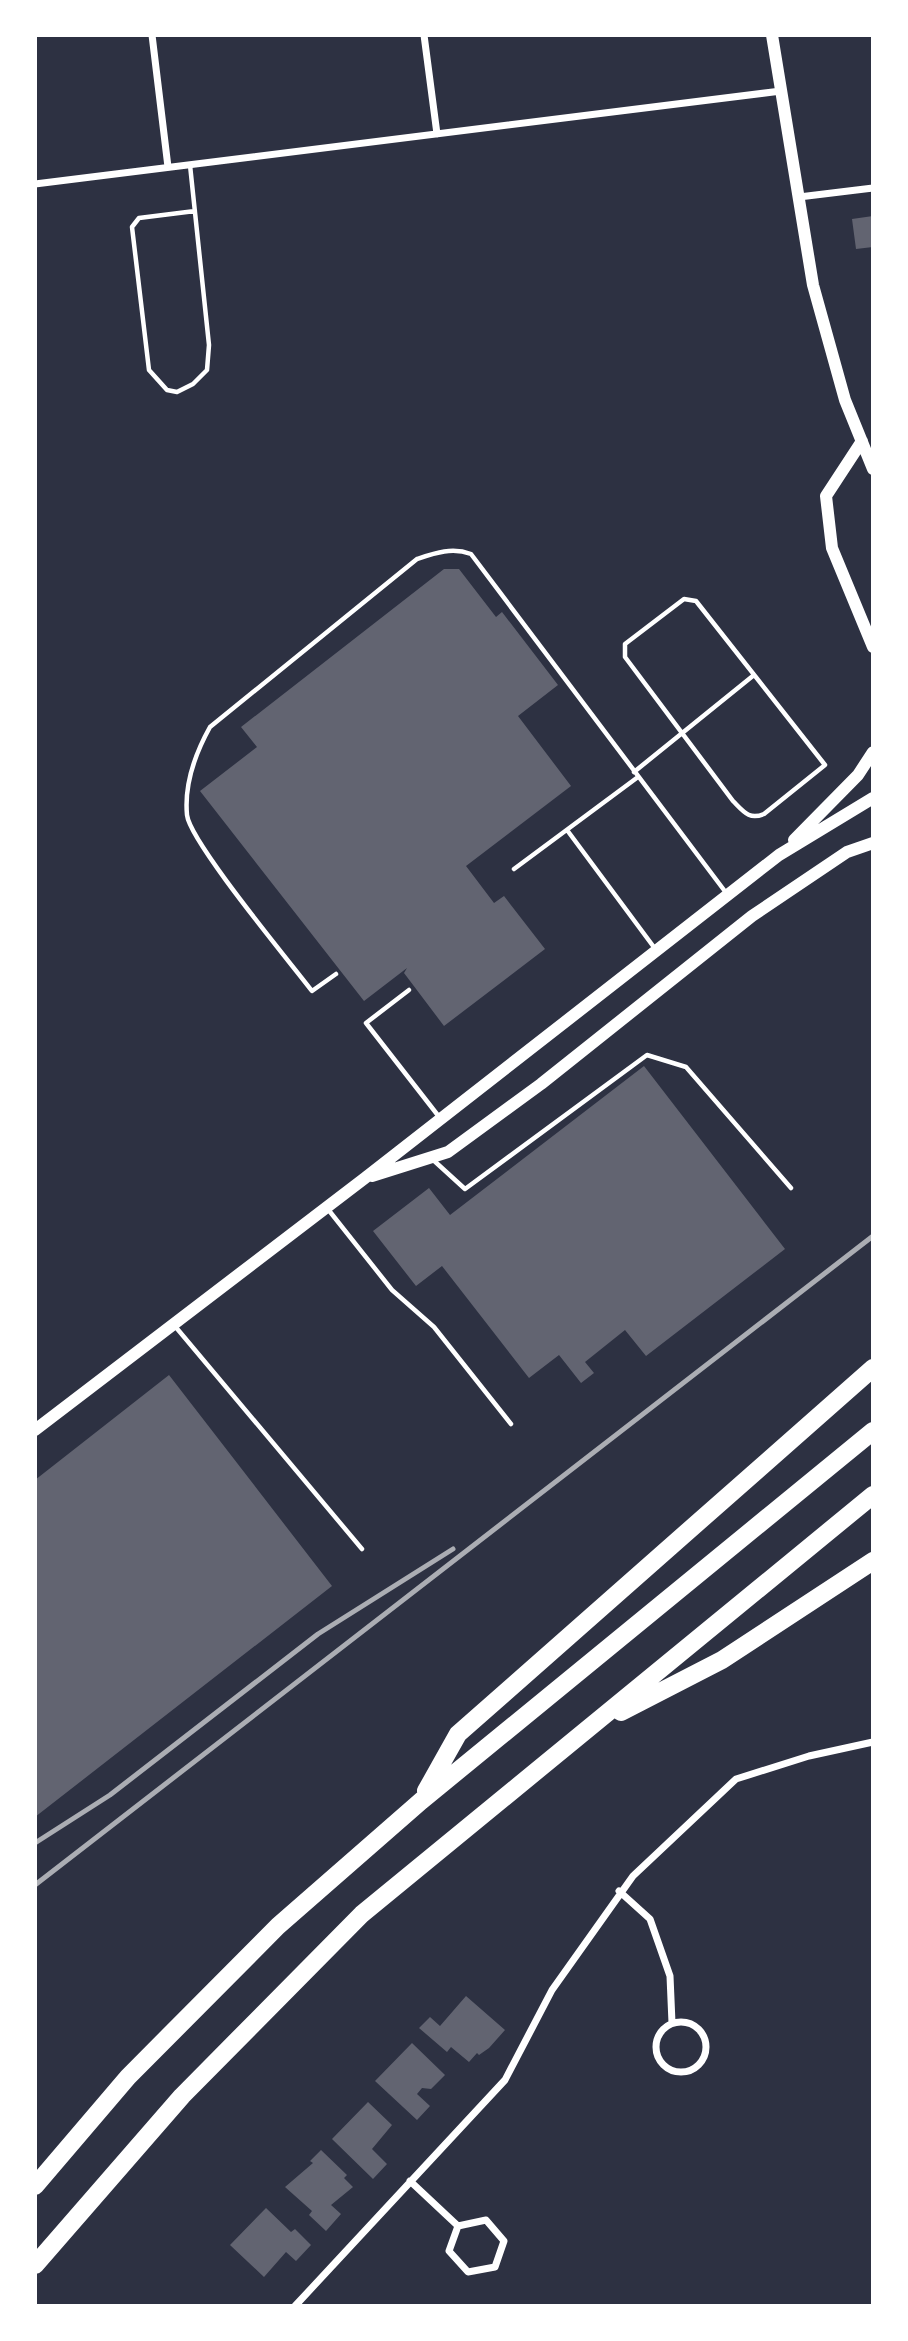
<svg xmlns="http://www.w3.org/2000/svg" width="908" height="2341" font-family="Overpass,sans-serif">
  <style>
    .building { fill: #626471 }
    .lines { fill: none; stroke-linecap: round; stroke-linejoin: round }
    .service { stroke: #fff; stroke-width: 4.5 }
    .minor { stroke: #fff; stroke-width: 7 }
    .tertiary { stroke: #fff; stroke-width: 12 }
    .motorway { stroke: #fff; stroke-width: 18 }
    .rail { stroke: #abadb3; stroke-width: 5 }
  </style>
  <rect width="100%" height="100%" fill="#2d3142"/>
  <!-- building -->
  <path class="building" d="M 873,216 L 873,247 L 856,249 L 852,219 Z
    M 444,569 L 459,569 L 496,617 L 502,612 L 558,685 L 518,716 L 571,786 L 466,866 L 494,903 L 504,896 L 545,949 L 444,1026 L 404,973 L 407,968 L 364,1001 L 200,791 L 257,747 L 241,727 Z
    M 644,1066 L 785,1249 L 646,1356 L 625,1330 L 585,1362 L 594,1373 L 581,1383 L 559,1355 L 529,1378 L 442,1266 L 416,1286 L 373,1231 L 429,1188 L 450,1215 Z
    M 169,1375 L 332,1586 L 35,1817 L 35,1480 Z
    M 466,1996 L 505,2030 L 489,2048 L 479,2055 L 477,2053 L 469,2062 L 451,2047 L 447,2052 L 419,2028 L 430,2017 L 440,2026 Z
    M 412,2043 L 445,2075 L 431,2089 L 422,2088 L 417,2094 L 430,2106 L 417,2120 L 375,2081 Z
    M 368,2102 L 392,2125 L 372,2149 L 387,2164 L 373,2179 L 332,2139 Z
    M 321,2150 L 347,2175 L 344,2178 L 353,2187 L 331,2205 L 341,2214 L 326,2231 L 309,2215 L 312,2211 L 285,2187 L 313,2163 L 310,2161 Z
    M 266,2208 L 291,2232 L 295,2229 L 311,2245 L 296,2261 L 286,2252 L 264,2277 L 230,2245 Z"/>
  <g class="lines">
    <!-- service -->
    <path class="service" d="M 190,165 L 209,345 L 207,370 L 193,384 L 177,392 L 167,390 L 149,370 L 132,227 L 139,218 L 195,211
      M 684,599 L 696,601 L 825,765 L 764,814 C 749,820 744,812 733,801 L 625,657 L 625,644 Z
      M 634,772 L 754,675
      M 567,830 L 656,950
      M 514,869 L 638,777
      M 336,974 L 312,991 C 290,962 190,842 187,815 C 184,783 195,754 210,727 L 417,559 C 435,553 452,547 471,554 L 727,894
      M 409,990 L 366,1023 L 440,1118
      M 431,1158 L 465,1189 L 647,1055 L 686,1067 L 791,1188
      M 327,1208 L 392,1290 L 434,1327 L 511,1424
      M 174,1325 L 362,1549"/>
    <!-- minor -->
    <path class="minor" d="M 152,35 L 168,167
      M 424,35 L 437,134
      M 35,184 L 781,91
      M 799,197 L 873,188
      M 619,1891 L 650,1919 L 670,1976 L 672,2023
      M656 2047a25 25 0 1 1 50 0a25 25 0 1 1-50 0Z
      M 410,2181 L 458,2226
      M 486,2220 L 504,2241 L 495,2267 L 468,2272 L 449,2251 L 458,2226 Z
      M 295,2306 L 505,2080 L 552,1990 L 633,1876 L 736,1779 L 809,1756 L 873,1742"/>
    <!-- tertiary -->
    <path class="tertiary" d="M 772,35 L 813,285 L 845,400 L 873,469
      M 862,441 L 826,496 L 832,548 L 873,647
      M 794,840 L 858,775 L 873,752
      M 372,1176 L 448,1152 L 541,1084 L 752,916 L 847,852 L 873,843
      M 35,1430 L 365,1178 L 779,855 L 873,798"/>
    <!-- motorway -->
    <path class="motorway" d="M 621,1712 L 722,1660 L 873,1561
      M 426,1791 L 458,1734 L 873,1368
      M 35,2186 L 128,2077 L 278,1926 L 421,1801 L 873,1431
      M 35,2265 L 182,2096 L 362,1914 L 873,1495"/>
    <!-- rail -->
    <path class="rail" d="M 35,1843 L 110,1795 L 318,1634 L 453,1549
      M 35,1885 L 873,1236"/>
  </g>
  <!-- border -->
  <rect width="908" height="2341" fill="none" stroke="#ffffff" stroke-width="74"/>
</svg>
